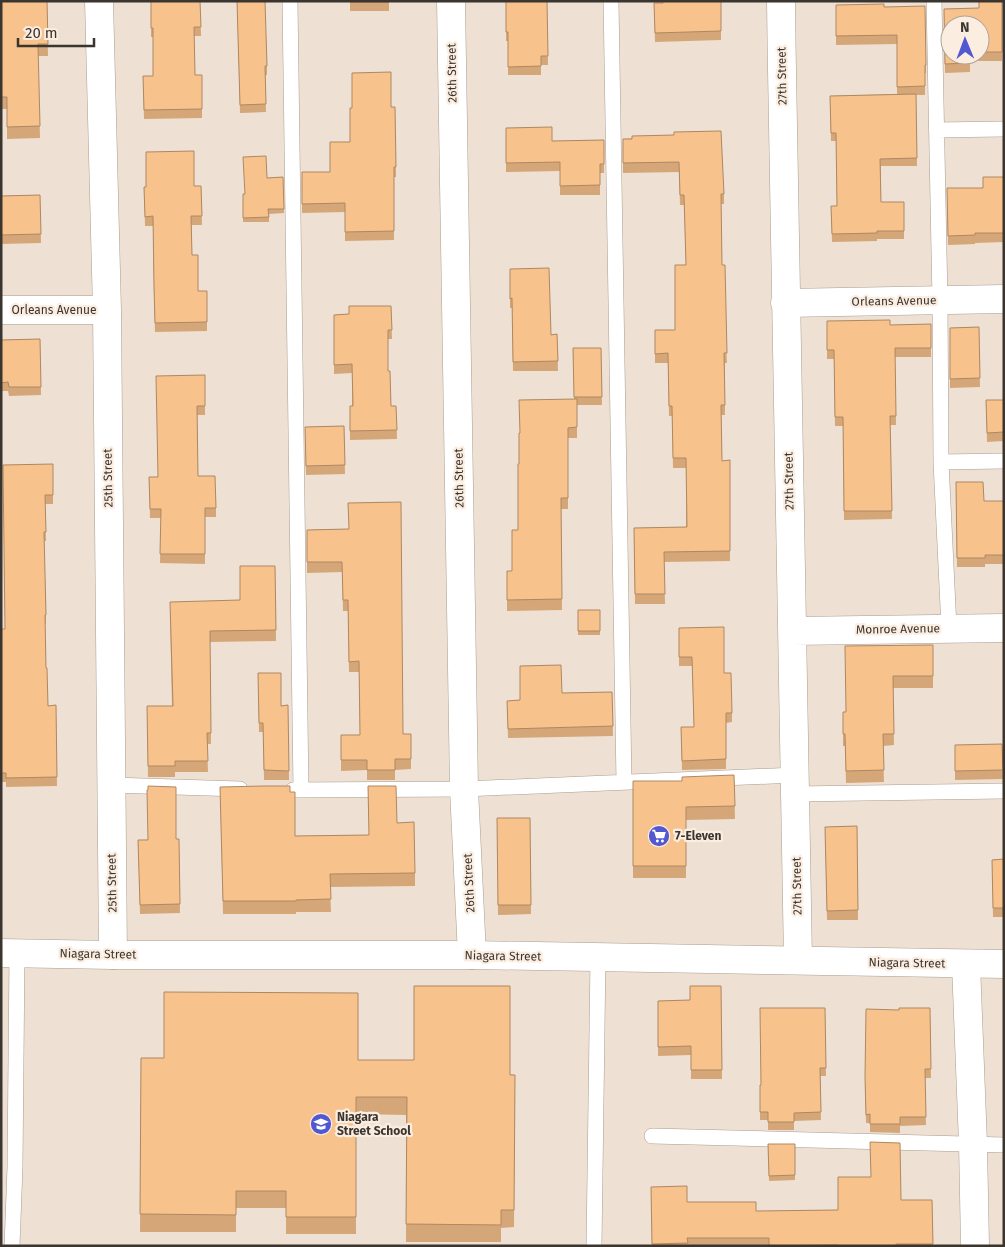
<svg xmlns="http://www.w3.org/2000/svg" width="1005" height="1247" font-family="'Fira Sans',sans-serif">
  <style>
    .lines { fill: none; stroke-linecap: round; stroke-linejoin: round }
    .lane-casing { stroke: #aa9d90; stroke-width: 16 }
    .street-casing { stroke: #aa9d90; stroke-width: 29 }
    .secondary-casing { stroke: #aa9d90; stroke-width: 29 }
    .lane { stroke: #fff; stroke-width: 15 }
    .street { stroke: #fff; stroke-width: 28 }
    .secondary { stroke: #fff; stroke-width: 28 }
    .wall { fill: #d5a778; fill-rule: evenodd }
    .building { fill: #f8c28c; stroke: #ae8862 }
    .labels { text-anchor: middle; stroke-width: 4.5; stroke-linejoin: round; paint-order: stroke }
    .street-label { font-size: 12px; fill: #3b3530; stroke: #fbede0 }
    .poi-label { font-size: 12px; font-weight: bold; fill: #3b3530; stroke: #fbede0; text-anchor: start }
  </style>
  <rect width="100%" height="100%" fill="#eee0d2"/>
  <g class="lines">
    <!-- lane casing -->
    <g class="lane-casing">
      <path id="lane" d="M 290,1 L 301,790
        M 611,1 L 624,782
        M 934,1 L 940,301 L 941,462 L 949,628
        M 936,130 L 1004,129
        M 941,462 L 1004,461
        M 111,785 L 240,789
        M 293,790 L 464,789 L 795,775
        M 795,794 L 1004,791
        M 652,1136 L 1004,1145
        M 12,1246 L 15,1167 L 17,953
        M 594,1246 L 598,957"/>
    </g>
    <!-- street casing -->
    <g class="street-casing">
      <path id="street" d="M 99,1 L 107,310 L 113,955
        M 451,1 L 464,789 L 472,955
        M 781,1 C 785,321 793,641 798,960
        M 785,303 L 1004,299
        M 1,310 L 107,310
        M 793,631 L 1004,628
        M 966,964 L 973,1144 L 975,1246"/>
    </g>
    <!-- secondary casing -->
    <g class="secondary-casing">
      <path id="secondary" d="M 1,953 L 113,955 L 472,955 L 1004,964"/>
    </g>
    <!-- lane -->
    <use href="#lane" class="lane"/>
    <!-- street -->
    <use href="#street" class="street"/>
    <!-- secondary -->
    <use href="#secondary" class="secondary"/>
  </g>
  <!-- wall -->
  <path class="wall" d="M 1,1 L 47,1 L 48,56 L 38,56 L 40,138 L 7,139 L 7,109 L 1,109 Z
    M 151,1 L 200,1 L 201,36 L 194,36 L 195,75 L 202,75 L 202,118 L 144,119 L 143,76 L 153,76 L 153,37 L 151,37 Z
    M 237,1 L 266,34 L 267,66 L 267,75 L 265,75 L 266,112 L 240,113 Z
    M 350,1 L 389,1 L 389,11 L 350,11 Z
    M 506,1 L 547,1 L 548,65 L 541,65 L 541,75 L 508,75 L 508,41 L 506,41 Z
    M 721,1 L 721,40 L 655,42 L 654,3 Z
    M 1002,1 L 1002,61 L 970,61 L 970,72 L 945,73 L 944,9 L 979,8 ZM 980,25 L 980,55 L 950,55 Z
    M 836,5 L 884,7 L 926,65 L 926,73 L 925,73 L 925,95 L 916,95 L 917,166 L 881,166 L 881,202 L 904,202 L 904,239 L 877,239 L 877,241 L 832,242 L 831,206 L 837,206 L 836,141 L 831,141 L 830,96 L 897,94 L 897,44 L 836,45 Z
    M 391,107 L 395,107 L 396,177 L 394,177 L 394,240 L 345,241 L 345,212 L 302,213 L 302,172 L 330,172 L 350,142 Z
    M 506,128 L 552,141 L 604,140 L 604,173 L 600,173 L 600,195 L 560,195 L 560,171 L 506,172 Z
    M 674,135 L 724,194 L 724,204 L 721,204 L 722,265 L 727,363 L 725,363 L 725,415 L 721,415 L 722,461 L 730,460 L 730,561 L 664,562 L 665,604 L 635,604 L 634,528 L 686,527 L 686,468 L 673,468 L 672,416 L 669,416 L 668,363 L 655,363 L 655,330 L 675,330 L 686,265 L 684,205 L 680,205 L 679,172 L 623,173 L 623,139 Z
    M 283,177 L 284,213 L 269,214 L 269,222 L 243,222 L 243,194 L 245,194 L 267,178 Z
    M 1004,177 L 1004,242 L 975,243 L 975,244 L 948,245 L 947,188 L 983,188 Z
    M 201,186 L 202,225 L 191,225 L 192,255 L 198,291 L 207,291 L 207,331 L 155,332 L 154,295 L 153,226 L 145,226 L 144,187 Z
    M 40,195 L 41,243 L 1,244 L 1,196 Z
    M 510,269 L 551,335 L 557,334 L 558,371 L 513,371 L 512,308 L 510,308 Z
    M 391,306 L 392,339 L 388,339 L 388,371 L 391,406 L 396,406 L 397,439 L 350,440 L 350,406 L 352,406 L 352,373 L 334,374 L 334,315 L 349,314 Z
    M 827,321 L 890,325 L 931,324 L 931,357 L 895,357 L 896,425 L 890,425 L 892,519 L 844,520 L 843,426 L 835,426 L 834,359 L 827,359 Z
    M 979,327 L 980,387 L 950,388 L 950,328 Z
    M 40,339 L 41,395 L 9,396 L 8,391 L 1,391 L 1,340 Z
    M 573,348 L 601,348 L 602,405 L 577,405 L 577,438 L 568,438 L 568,509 L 561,509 L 562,610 L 507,611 L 507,571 L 512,571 L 518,530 L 520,433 L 574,399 Z
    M 205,375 L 205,415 L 197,415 L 198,476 L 216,508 L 216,517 L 205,517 L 205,564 L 160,563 L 161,518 L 150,518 L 149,477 L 158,477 Z
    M 986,400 L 1004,400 L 1004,441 L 987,442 Z
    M 344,426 L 345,474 L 306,475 L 305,427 Z
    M 53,464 L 53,504 L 45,504 L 46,541 L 44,541 L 46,615 L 46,624 L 45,624 L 46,668 L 48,706 L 56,705 L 57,786 L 6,787 L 6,782 L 1,782 L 1,629 L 5,629 Z
    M 956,482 L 984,501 L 1004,501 L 1004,564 L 985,564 L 985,567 L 957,567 Z
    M 349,529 L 403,734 L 411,734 L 411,769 L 395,770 L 395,780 L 367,780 L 367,770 L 341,771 L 341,735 L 360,735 L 359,672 L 349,672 L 348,611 L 343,611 L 342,572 L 307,573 L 307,530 Z
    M 275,566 L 276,641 L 210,642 L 211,744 L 207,744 L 208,772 L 175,772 L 175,777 L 148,777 L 147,706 L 172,706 L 170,613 L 240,600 Z
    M 578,610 L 600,610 L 600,635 L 578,635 Z
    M 679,628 L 724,673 L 732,713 L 732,722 L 726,723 L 726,769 L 682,770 L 681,727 L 694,727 L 692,666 L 679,666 Z
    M 933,645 L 933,688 L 893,688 L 894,745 L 883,746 L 884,782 L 846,783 L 845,746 L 843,746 L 843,724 L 846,712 Z
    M 258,673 L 281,706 L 288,705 L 289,780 L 264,780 L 263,732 L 259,732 Z
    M 612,692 L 613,736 L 508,738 L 507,701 L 520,700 L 562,693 Z
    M 1002,744 L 1003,779 L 955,780 L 955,745 Z
    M 734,775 L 735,819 L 686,820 L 686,878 L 633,878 L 633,781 L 682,781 Z
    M 368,786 L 397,823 L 415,873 L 415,886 L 330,887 L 331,912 L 296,912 L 296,914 L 223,914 L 220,787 L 290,792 L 295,836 L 369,835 Z
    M 497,818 L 530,818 L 531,914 L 498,915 Z
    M 857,826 L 858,920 L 827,920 L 825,827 Z
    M 179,839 L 180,913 L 140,914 L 138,840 Z
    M 1004,859 L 1004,917 L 993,917 L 992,860 Z
    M 721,986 L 722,1079 L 691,1079 L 691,1055 L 658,1056 L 658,1001 L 690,1000 Z
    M 825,1008 L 826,1076 L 820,1076 L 821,1120 L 794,1121 L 794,1130 L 768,1130 L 768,1120 L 760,1120 L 760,1085 L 761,1085 Z
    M 930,1008 L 931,1078 L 925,1078 L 926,1125 L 900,1126 L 900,1133 L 870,1132 L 870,1123 L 866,1123 L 865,1085 L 899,1010 Z
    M 141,1058 L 358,1060 L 515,1075 L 514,1227 L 501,1228 L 501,1242 L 406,1242 L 406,1115 L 356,1114 L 356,1234 L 286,1234 L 286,1208 L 236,1208 L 236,1232 L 140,1232 Z
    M 768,1144 L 795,1144 L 795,1180 L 769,1181 Z
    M 651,1187 L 687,1202 L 756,1211 L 838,1210 L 901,1200 L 932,1200 L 933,1246 L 652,1246 Z"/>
  <!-- building -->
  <path class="building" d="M 1,1 L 47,1 L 48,44 L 38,44 L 40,126 L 7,127 L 7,97 L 1,97 Z
    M 151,1 L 200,1 L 201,27 L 194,27 L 195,75 L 202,75 L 202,109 L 144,110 L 143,76 L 153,76 L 153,28 L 151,28 Z
    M 237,1 L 265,1 L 267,66 L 265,66 L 266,104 L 240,105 Z
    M 350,1 L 389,1 L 389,2 L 350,2 Z
    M 506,1 L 547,1 L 548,56 L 541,56 L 541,66 L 508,67 L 508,32 L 506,32 Z
    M 663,1 L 721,1 L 721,31 L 655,33 L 654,3 L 663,3 Z
    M 979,1 L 1002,1 L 1002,52 L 980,52 L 980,25 L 950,25 L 950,55 L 970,55 L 970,63 L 945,64 L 944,9 L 979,8 Z
    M 884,4 L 884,7 L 925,6 L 926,65 L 925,65 L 925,86 L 897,87 L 897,35 L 836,36 L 836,5 Z
    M 391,72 L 391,107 L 395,107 L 396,167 L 394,167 L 394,231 L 345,232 L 345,203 L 302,204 L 302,172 L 330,172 L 330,142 L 350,142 L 350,108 L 352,108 L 352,73 Z
    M 916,94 L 917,158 L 880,159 L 881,202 L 904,202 L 904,231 L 877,231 L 877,233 L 832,234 L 831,206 L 837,206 L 836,133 L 831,133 L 830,96 Z
    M 552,127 L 552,141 L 604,140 L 604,164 L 600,164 L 600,185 L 560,186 L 560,162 L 506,163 L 506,128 Z
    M 721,131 L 724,194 L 721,194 L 722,265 L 725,265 L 727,353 L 724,353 L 725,405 L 721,405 L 722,461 L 730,460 L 730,551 L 664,552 L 665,594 L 635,594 L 634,528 L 687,527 L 686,458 L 673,458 L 672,406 L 669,406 L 668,353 L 655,354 L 655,330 L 675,330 L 675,265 L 686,265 L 684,195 L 680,195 L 679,162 L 623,163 L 623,139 L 632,139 L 632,136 L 674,135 L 674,132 Z
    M 194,151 L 194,186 L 201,186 L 202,216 L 191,216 L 192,255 L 198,255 L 198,291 L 207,291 L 207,322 L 155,323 L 154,286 L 153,216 L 145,217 L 144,187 L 146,187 L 146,152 Z
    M 266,156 L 267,178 L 283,177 L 284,209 L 268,209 L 269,217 L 243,218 L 243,194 L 245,194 L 243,157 Z
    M 983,177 L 1004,177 L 1004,233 L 975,233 L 975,235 L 948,236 L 947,188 L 983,188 Z
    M 40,195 L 41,234 L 1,235 L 1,196 Z
    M 549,268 L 551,335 L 557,334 L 558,361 L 513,362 L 512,298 L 510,299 L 510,269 Z
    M 349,306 L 391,306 L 392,330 L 388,330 L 388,371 L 390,371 L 391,406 L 396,406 L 397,430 L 350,431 L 350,406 L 353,406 L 352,364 L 334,365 L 334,315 L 349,314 Z
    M 890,320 L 890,325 L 931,324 L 931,348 L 895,348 L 896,416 L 890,416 L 892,511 L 844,511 L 843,417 L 835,417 L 834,350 L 827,350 L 827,321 Z
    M 979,327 L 980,378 L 950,379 L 950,328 Z
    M 40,339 L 41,387 L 9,387 L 8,382 L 1,383 L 1,340 Z
    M 573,348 L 601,348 L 602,397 L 574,397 Z
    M 205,375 L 205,406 L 197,406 L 198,476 L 215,476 L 216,508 L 205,508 L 205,554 L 160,554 L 161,509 L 150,509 L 149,477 L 158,477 L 156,376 Z
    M 577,399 L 577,427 L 568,428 L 568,498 L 561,498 L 562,599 L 507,600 L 507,571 L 512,571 L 512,530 L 518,530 L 518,464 L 519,464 L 519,433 L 520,433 L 519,400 Z
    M 986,400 L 1004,400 L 1004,432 L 987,433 Z
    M 344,426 L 345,465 L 306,466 L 305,427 Z
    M 53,464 L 53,495 L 45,495 L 46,532 L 44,532 L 46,615 L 45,615 L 46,668 L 47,668 L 48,706 L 56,705 L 57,777 L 6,778 L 6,773 L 1,773 L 1,629 L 5,629 L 3,465 Z
    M 956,482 L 983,482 L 984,501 L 1004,501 L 1004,555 L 985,555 L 985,558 L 957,558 Z
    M 401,502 L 403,734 L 411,734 L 411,759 L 395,759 L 395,770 L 367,770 L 367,760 L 341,760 L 341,735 L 360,735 L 359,661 L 349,662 L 348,600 L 343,600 L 342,562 L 307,562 L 307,530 L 349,529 L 348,503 Z
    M 240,566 L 275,566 L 276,630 L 210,631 L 211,733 L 207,733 L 208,761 L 175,761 L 175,766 L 148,766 L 147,706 L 173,706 L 170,602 L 240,600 Z
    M 578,610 L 600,610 L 600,631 L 578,631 Z
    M 724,627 L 724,673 L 731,673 L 732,713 L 726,713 L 726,759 L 682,761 L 681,727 L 694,727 L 692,657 L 679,657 L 679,628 Z
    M 933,645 L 933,676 L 893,676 L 894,734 L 883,734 L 884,770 L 846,771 L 845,734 L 843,734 L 843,712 L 846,712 L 845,646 Z
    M 561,665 L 562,693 L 612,692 L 613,726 L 508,729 L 507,701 L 520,700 L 520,666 Z
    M 258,673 L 281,673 L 281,706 L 288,705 L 289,771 L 264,770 L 263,723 L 259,723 Z
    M 1002,744 L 1003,770 L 955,771 L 955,745 Z
    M 734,775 L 735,806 L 686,807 L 686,866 L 633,866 L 633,781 L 682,781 L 682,777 Z
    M 148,786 L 176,787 L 176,839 L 179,839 L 180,904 L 140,905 L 138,840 L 148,840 L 147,790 L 148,790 Z
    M 264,786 L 290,786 L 290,792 L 295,792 L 295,836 L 369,835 L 368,786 L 396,786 L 397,823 L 414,822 L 415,873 L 330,874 L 331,899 L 296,900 L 296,901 L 223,901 L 220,787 Z
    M 497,818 L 530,818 L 531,905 L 498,905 Z
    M 857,826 L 858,910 L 827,911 L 825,827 Z
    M 1004,859 L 1004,908 L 993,908 L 992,860 Z
    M 414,986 L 510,986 L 510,1075 L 515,1075 L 514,1210 L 501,1210 L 501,1225 L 406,1224 L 407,1097 L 356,1097 L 356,1217 L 286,1217 L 286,1191 L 236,1191 L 236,1215 L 140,1214 L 141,1058 L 164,1058 L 164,992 L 358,993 L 358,1060 L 414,1060 Z
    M 690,986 L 721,986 L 722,1070 L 691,1070 L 691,1046 L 658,1047 L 658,1001 L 690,1000 Z
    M 760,1008 L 825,1008 L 826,1068 L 820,1068 L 821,1112 L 794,1113 L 794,1122 L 768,1122 L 768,1112 L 760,1112 L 760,1085 L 761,1085 Z
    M 899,1008 L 930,1008 L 931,1069 L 925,1069 L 926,1117 L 900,1117 L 900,1124 L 870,1124 L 870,1114 L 866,1115 L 865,1077 L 866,1009 L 899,1010 Z
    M 870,1142 L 900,1143 L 901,1200 L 932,1200 L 933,1244 L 896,1244 L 896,1246 L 838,1246 L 838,1245 L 769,1246 L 769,1238 L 687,1238 L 688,1243 L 652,1244 L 651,1187 L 687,1186 L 687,1202 L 756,1202 L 756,1211 L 838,1210 L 838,1177 L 871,1177 Z
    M 768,1144 L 795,1144 L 795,1175 L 769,1176 Z"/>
  <!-- icons -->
  <defs>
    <g id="supermarket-disc" transform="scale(1.125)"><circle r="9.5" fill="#5259d0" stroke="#fbede0"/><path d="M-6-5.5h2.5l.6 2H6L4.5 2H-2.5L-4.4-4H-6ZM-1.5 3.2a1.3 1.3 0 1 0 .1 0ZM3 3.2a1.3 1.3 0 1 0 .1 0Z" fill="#fff"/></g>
    <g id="school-disc" transform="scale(1.125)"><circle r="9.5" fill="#5259d0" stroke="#fbede0"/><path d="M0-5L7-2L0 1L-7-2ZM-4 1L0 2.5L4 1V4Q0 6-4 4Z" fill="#fff"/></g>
  </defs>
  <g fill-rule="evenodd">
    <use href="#supermarket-disc" x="659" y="836"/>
    <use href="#school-disc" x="321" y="1124"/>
  </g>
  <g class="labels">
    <!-- street labels -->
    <g class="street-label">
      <text transform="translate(452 73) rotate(-91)" y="4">26th Street</text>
      <text transform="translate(782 76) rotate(-91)" y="4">27th Street</text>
      <text transform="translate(894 301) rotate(-1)" y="4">Orleans Avenue</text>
      <text x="54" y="314">Orleans Avenue</text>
      <text transform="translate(108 478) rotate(-91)" y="4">25th Street</text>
      <text transform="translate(459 478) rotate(-91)" y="4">26th Street</text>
      <text transform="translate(789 481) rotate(-91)" y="4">27th Street</text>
      <text transform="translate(898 629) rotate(-1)" y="4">Monroe Avenue</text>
      <text transform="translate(112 883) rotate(-91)" y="4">25th Street</text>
      <text transform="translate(469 883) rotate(-93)" y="4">26th Street</text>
      <text transform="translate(797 886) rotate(-91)" y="4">27th Street</text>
      <text transform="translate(98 954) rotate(1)" y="4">Niagara Street</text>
      <text transform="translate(503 956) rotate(1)" y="4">Niagara Street</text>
      <text transform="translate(907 963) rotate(1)" y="4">Niagara Street</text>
    </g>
    <!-- poi labels -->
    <g class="poi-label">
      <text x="675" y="840">7-Eleven</text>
      <text x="337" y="1121">Niagara<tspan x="337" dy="14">Street School</tspan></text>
    </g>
  </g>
  <!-- border -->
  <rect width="1005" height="1247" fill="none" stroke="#3b3530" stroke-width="5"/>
  <!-- north arrow -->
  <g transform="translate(965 40) rotate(359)"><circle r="24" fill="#fbede0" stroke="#aea39a"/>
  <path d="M0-4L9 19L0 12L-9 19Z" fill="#5259d0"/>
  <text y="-8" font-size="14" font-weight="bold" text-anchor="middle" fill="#3b3530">N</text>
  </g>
  <!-- scale -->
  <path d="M18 38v8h76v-8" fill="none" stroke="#3b3530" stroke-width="2.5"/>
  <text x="25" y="38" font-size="15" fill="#3b3530" stroke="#fbede0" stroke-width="4" paint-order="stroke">20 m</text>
</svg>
